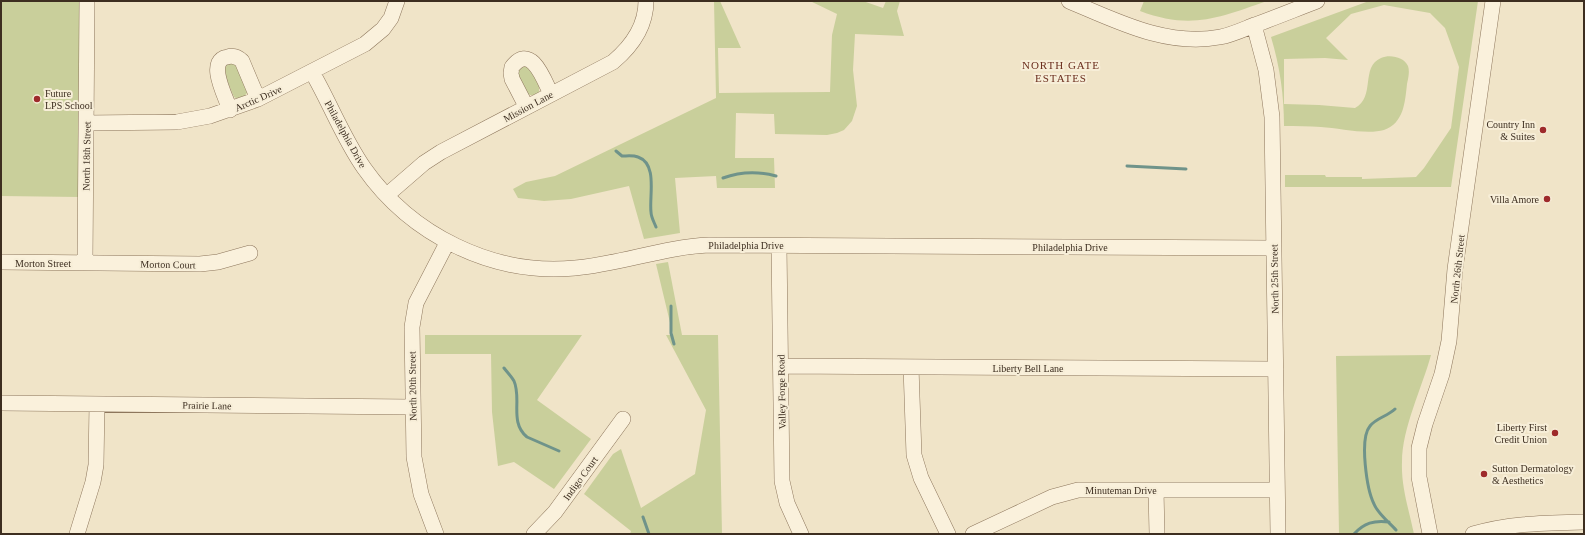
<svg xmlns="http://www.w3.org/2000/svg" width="1585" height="535" font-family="'Times New Roman',serif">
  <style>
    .green { fill: #c9cf9b }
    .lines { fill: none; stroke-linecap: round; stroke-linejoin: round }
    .stream { stroke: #6f938a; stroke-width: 3 }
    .minor-casing { stroke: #8d765c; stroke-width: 16 }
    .minor { stroke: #faf1dc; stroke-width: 15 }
    .poi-dot { fill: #9e2a2b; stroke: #f7eed8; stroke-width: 1.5 }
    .labels { text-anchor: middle; stroke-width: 4; stroke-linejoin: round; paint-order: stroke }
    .poi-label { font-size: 10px; fill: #3d2e20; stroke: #f7eed8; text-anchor: end }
    .street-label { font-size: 10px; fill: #3d2e20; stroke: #f7eed8 }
    .neighbourhood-label { font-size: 11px; letter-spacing: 1px; fill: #6b2e1e; stroke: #f7eed8 }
  </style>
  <rect width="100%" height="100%" fill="#f0e4c8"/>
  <!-- green -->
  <path class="green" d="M 1,1 L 81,1 L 79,197 L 1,196 Z
    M 714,1 L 720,1 L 741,48 L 718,48 L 719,93 L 830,92 L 832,35 L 837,14 L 810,1 L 863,1 L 883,8 L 886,1 L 900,1 L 897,11 L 904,36 L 855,34 L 853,70 L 857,106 L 852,121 L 844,130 L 837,133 L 827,135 L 775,134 L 774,114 L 736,113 L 735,158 L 774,158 L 775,188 L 717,188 L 716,176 L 675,178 L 680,233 L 644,239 L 629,186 L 571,199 L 544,201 L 518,198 L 513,189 L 526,182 L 555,176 L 716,98 Z
    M 1144,1 L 1267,1 C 1218,18 1191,30 1140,11 Z
    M 1369,1 L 1478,1 L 1451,187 L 1285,187 L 1285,175 L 1325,175 L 1326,177 L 1362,177 L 1362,179 L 1416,177 L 1424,168 L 1451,128 L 1459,67 L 1445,28 L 1430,13 L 1384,5 L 1351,14 L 1326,38 L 1348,60 L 1325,58 L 1284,59 L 1284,104 L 1319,105 L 1355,108 C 1376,97 1360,67 1381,58 C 1390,54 1404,57 1408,66 C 1410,72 1408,79 1407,84 C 1405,102 1404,123 1384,130 C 1367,135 1339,128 1321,127 C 1309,126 1296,126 1284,126 C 1284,95 1280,67 1271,37 Z
    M 232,63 L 237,66 L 247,89 L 247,93 L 243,98 L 238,99 L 234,97 L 224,73 L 224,66 Z
    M 523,65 L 530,68 L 539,86 L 539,92 C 526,104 517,80 517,69 Z
    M 668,262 L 682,335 L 718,335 L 722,534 L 630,534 L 631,531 L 584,494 L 613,454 L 621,449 L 641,508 L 695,474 L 706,410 L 666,335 L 673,335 L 656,264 Z
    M 425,335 L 582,335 L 537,400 L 591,439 L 554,489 L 514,462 L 498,466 L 492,412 L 491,354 L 425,354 Z
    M 1431,355 C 1422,388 1402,428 1402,462 C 1401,487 1409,510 1414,534 L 1339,534 L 1336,356 Z"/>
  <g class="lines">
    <!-- stream -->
    <path class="stream" d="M 616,151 L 622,156 C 627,156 633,155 638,157 C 658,164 649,196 651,212 C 651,217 654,222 656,227
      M 1127,166 L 1186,169
      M 723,178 C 742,171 758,171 776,176
      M 671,306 L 671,333 L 674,344
      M 504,368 C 507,372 511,376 514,381 C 522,399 509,422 527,437 L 559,451
      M 1395,409 C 1388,416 1376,418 1370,426 C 1359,439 1367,490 1374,504 C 1378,514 1389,522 1396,530
      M 643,517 L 649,534
      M 1354,534 C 1364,523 1374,520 1389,522"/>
    <!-- minor casing -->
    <g class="minor-casing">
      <path id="minor" d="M 1069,1 C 1117,21 1166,47 1220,37 C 1231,35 1242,30 1252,26 C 1274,18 1296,9 1317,1
        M 1254,25 L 1266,70 L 1272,117 L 1278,534
        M 312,72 C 330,103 343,138 364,168 C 411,235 493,276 575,268 C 621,264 663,247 709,245 L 1273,248
        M 526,106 L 512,79 L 511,73 L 512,67 C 531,42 544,80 551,94
        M 230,110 C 226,97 206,61 227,57 C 233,55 238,57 242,61 L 258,99
        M 86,123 L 177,122 L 210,116 L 258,99 L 365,44 L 383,29 L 391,18 L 397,1
        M 387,195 L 424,163 L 441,152 L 613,62 C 632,46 646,27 646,1
        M 779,246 L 782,481 L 787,503 L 801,534
        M 1,262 L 200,264 L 218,262 L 250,253
        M 85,263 L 87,1
        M 781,366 L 1276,369
        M 911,367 L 914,455 L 921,478 L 948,534
        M 1,403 L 412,407
        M 1156,490 L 1157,534
        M 77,534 L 93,482 L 96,465 L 97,404
        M 436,534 L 421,494 L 414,457 L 412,327 L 416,303 L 447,243
        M 534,534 L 555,512 L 623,419
        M 973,534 L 1052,497 L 1078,490 L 1277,490
        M 1430,534 L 1419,477 L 1419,448 L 1425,424 L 1442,374 L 1449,341 L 1455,269 L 1493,1
        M 1473,534 C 1510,523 1546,523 1584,522"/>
    </g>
    <!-- minor -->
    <use href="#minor" class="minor"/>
  </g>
  <!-- markers -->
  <g class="poi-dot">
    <circle cx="37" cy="99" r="4"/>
    <circle cx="1543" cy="130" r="4"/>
    <circle cx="1547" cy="199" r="4"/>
    <circle cx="1555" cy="433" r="4"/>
    <circle cx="1484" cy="474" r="4"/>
  </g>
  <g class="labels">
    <!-- poi labels -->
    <g class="poi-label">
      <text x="45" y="97" text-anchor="start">Future<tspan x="45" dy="12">LPS School</tspan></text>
      <text x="1535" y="128">Country Inn<tspan x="1535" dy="12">&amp; Suites</tspan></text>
      <text x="1539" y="203">Villa Amore</text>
      <text x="1547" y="431">Liberty First<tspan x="1547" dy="12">Credit Union</tspan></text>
      <text x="1492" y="472" text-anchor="start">Sutton Dermatology<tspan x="1492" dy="12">&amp; Aesthetics</tspan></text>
    </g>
    <!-- street labels -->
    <g class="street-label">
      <text transform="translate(258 98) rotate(-24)" y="4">Arctic Drive</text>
      <text transform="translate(528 106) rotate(-28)" y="4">Mission Lane</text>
      <text transform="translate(346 134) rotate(61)" y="4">Philadelphia Drive</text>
      <text transform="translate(86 156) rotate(-89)" y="4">North 18th Street</text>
      <text x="746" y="249">Philadelphia Drive</text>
      <text x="1070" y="251">Philadelphia Drive</text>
      <text x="43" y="267">Morton Street</text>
      <text transform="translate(168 264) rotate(1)" y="4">Morton Court</text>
      <text transform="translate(1457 269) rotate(-84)" y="4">North 26th Street</text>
      <text transform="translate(1274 279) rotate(-91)" y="4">North 25th Street</text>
      <text x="1028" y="372">Liberty Bell Lane</text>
      <text transform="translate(412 386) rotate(-91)" y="4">North 20th Street</text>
      <text transform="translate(781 392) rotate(-91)" y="4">Valley Forge Road</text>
      <text transform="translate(207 405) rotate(1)" y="4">Prairie Lane</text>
      <text transform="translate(580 478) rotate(-54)" y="4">Indigo Court</text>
      <text x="1121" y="494">Minuteman Drive</text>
    </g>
    <!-- neighbourhood labels -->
    <g class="neighbourhood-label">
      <text x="1061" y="69">NORTH GATE<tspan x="1061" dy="13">ESTATES</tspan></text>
    </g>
  </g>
  <!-- border -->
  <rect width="1585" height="535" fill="none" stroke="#3d2e20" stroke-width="4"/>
</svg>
